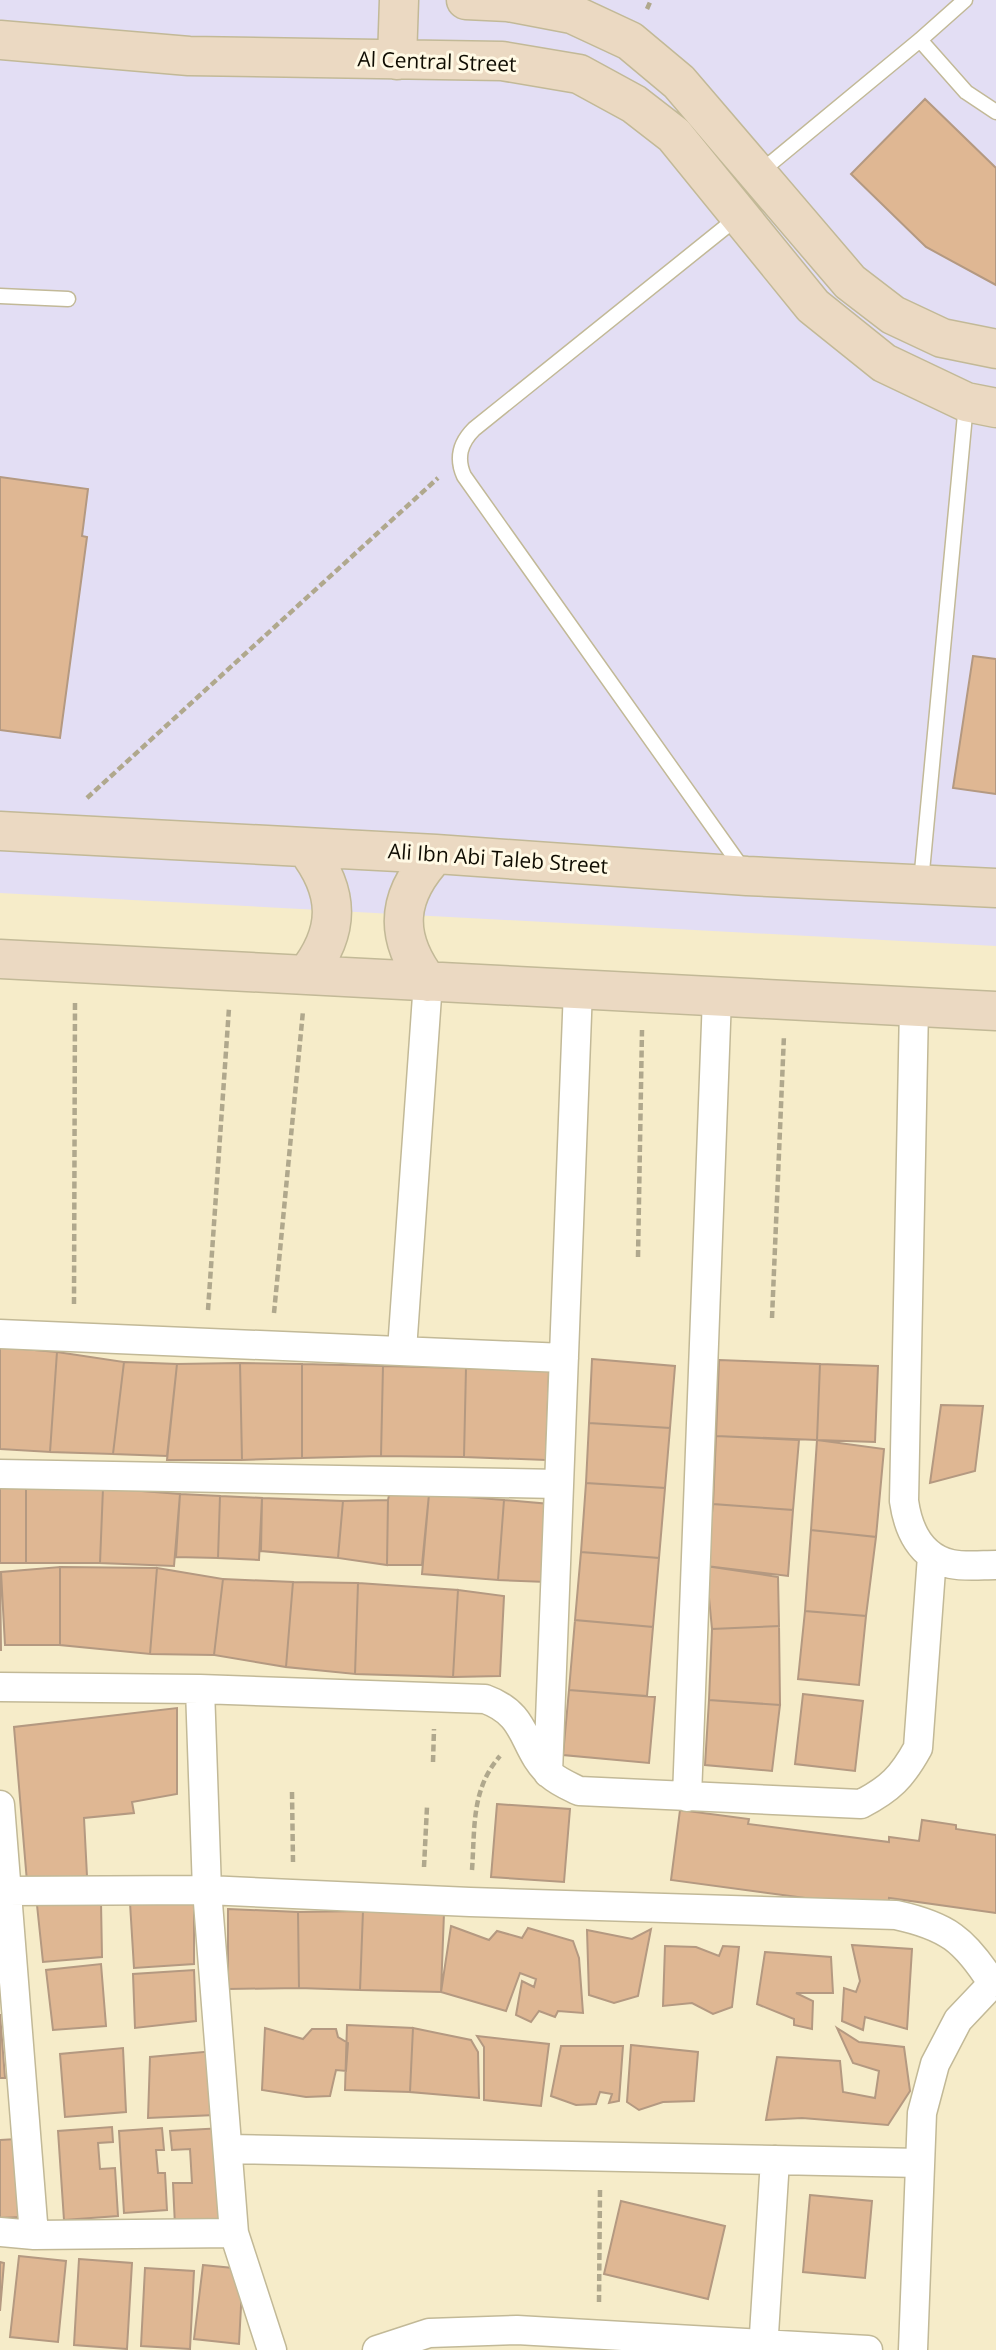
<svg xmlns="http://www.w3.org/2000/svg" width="996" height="2350" font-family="'Open Sans',sans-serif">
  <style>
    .commercial { fill: #e3def4 }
    .building { fill: #dfb793; stroke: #b49981; stroke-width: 2 }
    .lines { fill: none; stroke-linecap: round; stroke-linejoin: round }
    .lane-casing { stroke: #c2b997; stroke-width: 17 }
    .street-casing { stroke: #c2b997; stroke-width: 31 }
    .secondary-casing { stroke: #c2b997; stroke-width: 41 }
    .path { stroke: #b0a88d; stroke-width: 4.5; stroke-dasharray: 7 3.5; stroke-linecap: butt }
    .lane { stroke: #fff; stroke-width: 14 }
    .street { stroke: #fff; stroke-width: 28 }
    .secondary { stroke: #ebd9c2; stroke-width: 38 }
    .labels { text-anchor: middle; stroke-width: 6; stroke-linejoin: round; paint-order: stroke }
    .street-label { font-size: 21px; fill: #0f0c02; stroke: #fff9e4 }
  </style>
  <rect width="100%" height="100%" fill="#f6ecc9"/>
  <!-- commercial -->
  <path class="commercial" d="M 0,0 L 996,0 L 996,946 L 0,893 Z"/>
  <!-- building -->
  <path class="building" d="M 925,99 L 996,168 L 996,285 L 926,247 L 851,174 Z
    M 0,477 L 88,489 L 82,536 L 87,537 L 60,738 L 0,730 Z
    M 973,656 L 996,659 L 996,794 L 953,788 Z
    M 0,1347 L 57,1352 L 50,1452 L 0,1449 Z
    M 57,1352 L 124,1362 L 113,1454 L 50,1452 Z
    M 592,1359 L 675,1366 L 670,1428 L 589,1423 Z
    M 719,1360 L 820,1364 L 817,1440 L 716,1436 Z
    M 124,1362 L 177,1364 L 167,1456 L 113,1454 Z
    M 240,1363 L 242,1460 L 167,1460 L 177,1364 Z
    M 240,1363 L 302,1364 L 302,1458 L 242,1460 Z
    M 302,1364 L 383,1366 L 381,1456 L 302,1458 Z
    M 820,1364 L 878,1366 L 875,1442 L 817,1440 Z
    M 383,1366 L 466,1368 L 464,1457 L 381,1456 Z
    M 466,1368 L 549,1371 L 546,1460 L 464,1457 Z
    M 941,1405 L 983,1406 L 975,1471 L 930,1483 Z
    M 589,1423 L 670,1428 L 665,1488 L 586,1483 Z
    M 716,1436 L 799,1440 L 793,1510 L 713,1504 Z
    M 817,1440 L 884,1449 L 876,1537 L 811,1530 Z
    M 586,1483 L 665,1488 L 659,1558 L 581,1552 Z
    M 0,1485 L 26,1485 L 26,1563 L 0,1563 Z
    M 26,1485 L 103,1488 L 100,1563 L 26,1563 Z
    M 103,1488 L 180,1494 L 174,1566 L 100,1563 Z
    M 390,1490 L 429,1494 L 422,1565 L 387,1565 L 388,1500 Z
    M 180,1494 L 220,1496 L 218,1558 L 176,1557 Z
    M 429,1494 L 504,1500 L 498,1580 L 422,1574 Z
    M 220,1496 L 262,1498 L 259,1560 L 218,1558 Z
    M 262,1498 L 343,1501 L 338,1558 L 261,1551 Z
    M 388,1500 L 387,1565 L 338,1558 L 343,1501 Z
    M 504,1500 L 550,1504 L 546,1582 L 498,1580 Z
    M 713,1504 L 793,1510 L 788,1576 L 706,1566 Z
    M 811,1530 L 876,1537 L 866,1616 L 805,1611 Z
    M 581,1552 L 659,1558 L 653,1627 L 575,1620 Z
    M 706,1566 L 778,1577 L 779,1626 L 712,1629 Z
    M 60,1567 L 157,1568 L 150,1654 L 60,1645 Z
    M 60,1567 L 60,1645 L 5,1645 L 1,1572 Z
    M 157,1568 L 223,1579 L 214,1655 L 150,1654 Z
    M 0,1572 L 1,1650 L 0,1650 Z
    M 223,1579 L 293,1582 L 286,1667 L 214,1655 Z
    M 293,1582 L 358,1583 L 355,1674 L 286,1667 Z
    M 358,1583 L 458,1590 L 453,1677 L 355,1674 Z
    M 458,1590 L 504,1596 L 500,1676 L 453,1677 Z
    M 805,1611 L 866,1616 L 859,1685 L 798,1679 Z
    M 575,1620 L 653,1627 L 647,1696 L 569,1690 Z
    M 779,1626 L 780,1705 L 709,1700 L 712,1629 Z
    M 569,1690 L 655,1697 L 649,1763 L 563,1755 Z
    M 803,1694 L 863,1701 L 855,1771 L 795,1764 Z
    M 709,1700 L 780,1705 L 772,1771 L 705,1765 Z
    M 177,1708 L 177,1794 L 132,1802 L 134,1813 L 84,1818 L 87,1876 L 27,1882 L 14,1727 Z
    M 497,1804 L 570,1809 L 564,1882 L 491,1877 Z
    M 680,1810 L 749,1819 L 748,1824 L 889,1842 L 889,1837 L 919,1841 L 922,1820 L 956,1825 L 956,1829 L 996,1835 L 996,1913 L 889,1898 L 888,1909 L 671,1880 Z
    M 194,1898 L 194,1964 L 134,1968 L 130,1903 Z
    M 101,1902 L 102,1957 L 43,1962 L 37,1905 Z
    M 228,1909 L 298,1912 L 299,1988 L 228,1989 Z
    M 363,1911 L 360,1990 L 299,1988 L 298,1912 Z
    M 363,1911 L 444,1913 L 441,1992 L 360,1990 Z
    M 451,1926 L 489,1940 L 497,1931 L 522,1938 L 528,1928 L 573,1941 L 579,1958 L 583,2013 L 558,2011 L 555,2017 L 539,2011 L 531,2022 L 516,2015 L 522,1981 L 534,1987 L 536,1979 L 520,1973 L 506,2011 L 441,1992 Z
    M 651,1929 L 638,1996 L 614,2003 L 589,1995 L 587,1930 L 632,1939 Z
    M 852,1945 L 912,1949 L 907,2029 L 865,2017 L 863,2030 L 842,2021 L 844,1988 L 856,1992 L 860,1981 Z
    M 665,1946 L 696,1947 L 719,1956 L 723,1946 L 739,1947 L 732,2007 L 713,2014 L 692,2003 L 663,2006 Z
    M 765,1952 L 831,1957 L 833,1993 L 796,1993 L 813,2001 L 812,2029 L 794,2025 L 794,2019 L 757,2004 Z
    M 101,1964 L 106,2026 L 53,2030 L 46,1970 Z
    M 194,1970 L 196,2021 L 135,2028 L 133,1974 Z
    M 0,2014 L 5,2078 L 0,2078 Z
    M 347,2025 L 413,2028 L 410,2092 L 345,2090 Z
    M 265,2028 L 303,2039 L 312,2029 L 336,2029 L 338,2037 L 348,2043 L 346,2071 L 336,2070 L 330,2096 L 306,2097 L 262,2090 Z
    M 413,2028 L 471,2040 L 478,2052 L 479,2098 L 410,2092 Z
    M 837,2028 L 859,2042 L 904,2047 L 910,2091 L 888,2125 L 802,2118 L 766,2120 L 777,2057 L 840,2061 L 843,2092 L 875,2098 L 879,2071 L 853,2063 Z
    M 477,2036 L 549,2044 L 541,2106 L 484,2100 L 484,2047 Z
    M 631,2045 L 698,2052 L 694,2101 L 663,2102 L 639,2110 L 627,2102 Z
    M 561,2046 L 623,2046 L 619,2101 L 609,2103 L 612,2094 L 600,2092 L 596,2104 L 576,2105 L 551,2096 Z
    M 123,2048 L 126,2112 L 65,2117 L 60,2054 Z
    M 214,2051 L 215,2115 L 148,2118 L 150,2057 Z
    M 112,2127 L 113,2142 L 98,2143 L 100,2169 L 115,2168 L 118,2216 L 64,2220 L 58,2131 Z
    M 162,2128 L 164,2150 L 156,2150 L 158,2173 L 165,2173 L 167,2210 L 124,2213 L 119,2131 Z
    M 223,2128 L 228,2223 L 175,2226 L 173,2183 L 192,2183 L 190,2149 L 172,2150 L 170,2131 Z
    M 16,2139 L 21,2217 L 0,2218 L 0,2140 Z
    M 810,2195 L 872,2201 L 865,2278 L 803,2272 Z
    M 621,2201 L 725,2226 L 708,2299 L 604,2274 Z
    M 19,2256 L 66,2261 L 58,2342 L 10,2337 Z
    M 79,2259 L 132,2263 L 127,2349 L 74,2345 Z
    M 0,2262 L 4,2263 L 0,2311 Z
    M 203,2265 L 243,2269 L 239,2344 L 194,2339 Z
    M 145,2268 L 194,2271 L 190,2349 L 141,2346 Z"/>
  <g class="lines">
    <!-- lane casing -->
    <g class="lane-casing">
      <path id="lane" d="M 920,40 L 966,92 L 996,112
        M 759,173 L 920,40 L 965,0
        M 738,217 L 474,429 C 460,443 456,458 464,476 L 745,872
        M 0,296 L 68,299
        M 921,882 L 966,404"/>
    </g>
    <!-- street casing -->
    <g class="street-casing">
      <path id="street" d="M 914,1007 L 904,1501 C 908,1529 920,1557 951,1564 C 965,1567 982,1565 996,1565
        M 0,1334 L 564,1358
        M 402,1350 L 428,982
        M 0,1474 L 559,1484
        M 0,1687 L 200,1689 L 485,1699 C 530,1715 521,1748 551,1775 C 559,1782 569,1786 579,1791 L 861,1804 C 890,1789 902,1777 918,1748 L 932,1556
        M 200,1689 L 207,1890 L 234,2233 L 272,2350
        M 548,1773 L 578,989
        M 687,1797 L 717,997
        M 0,1805 L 34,2235
        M 6,1891 L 207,1890 L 470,1902 L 896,1915 C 947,1926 965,1940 992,1983
        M 228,2149 L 920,2163
        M 0,2232 L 34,2235 L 234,2233
        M 377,2350 L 429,2333 L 517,2330 L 868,2350
        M 763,2350 L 775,2160
        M 913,2350 L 922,2113 L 935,2064 L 958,2020 L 996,1980"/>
    </g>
    <!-- secondary casing -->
    <g class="secondary-casing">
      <path id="secondary" d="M 466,0 L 508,2 L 572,14 L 630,41 L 679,82 L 850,282 L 893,315 L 942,338 L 996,349
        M 0,40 L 189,56 L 502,61 L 579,74 L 634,104 L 674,135 L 813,306 L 884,363 L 966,402 L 996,408
        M 397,60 L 399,0
        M 0,831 L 436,854 L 747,876 L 996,888
        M 306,848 C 340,892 341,931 306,975
        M 0,959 L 996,1011
        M 428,982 C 393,936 396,896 436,854"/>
    </g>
    <!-- path -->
    <path class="path" d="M 647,9 L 651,0
      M 87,798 L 438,478
      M 638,1257 L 642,1030
      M 74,1304 L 75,1001
      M 208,1310 L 229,1008
      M 274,1313 L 303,1011
      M 772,1318 L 784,1035
      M 433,1762 L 434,1729
      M 292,1792 L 293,1862
      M 424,1867 L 427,1807
      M 472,1870 C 475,1828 471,1789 500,1756
      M 599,2302 L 600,2189"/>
    <!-- lane -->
    <use href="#lane" class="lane"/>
    <!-- street -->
    <use href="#street" class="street"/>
    <!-- secondary -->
    <use href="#secondary" class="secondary"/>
  </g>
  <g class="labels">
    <!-- street labels -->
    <g class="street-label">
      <text transform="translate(437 62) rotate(2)" y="7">Al Central Street</text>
      <text transform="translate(498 859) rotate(4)" y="7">Ali Ibn Abi Taleb Street</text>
    </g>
  </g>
</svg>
